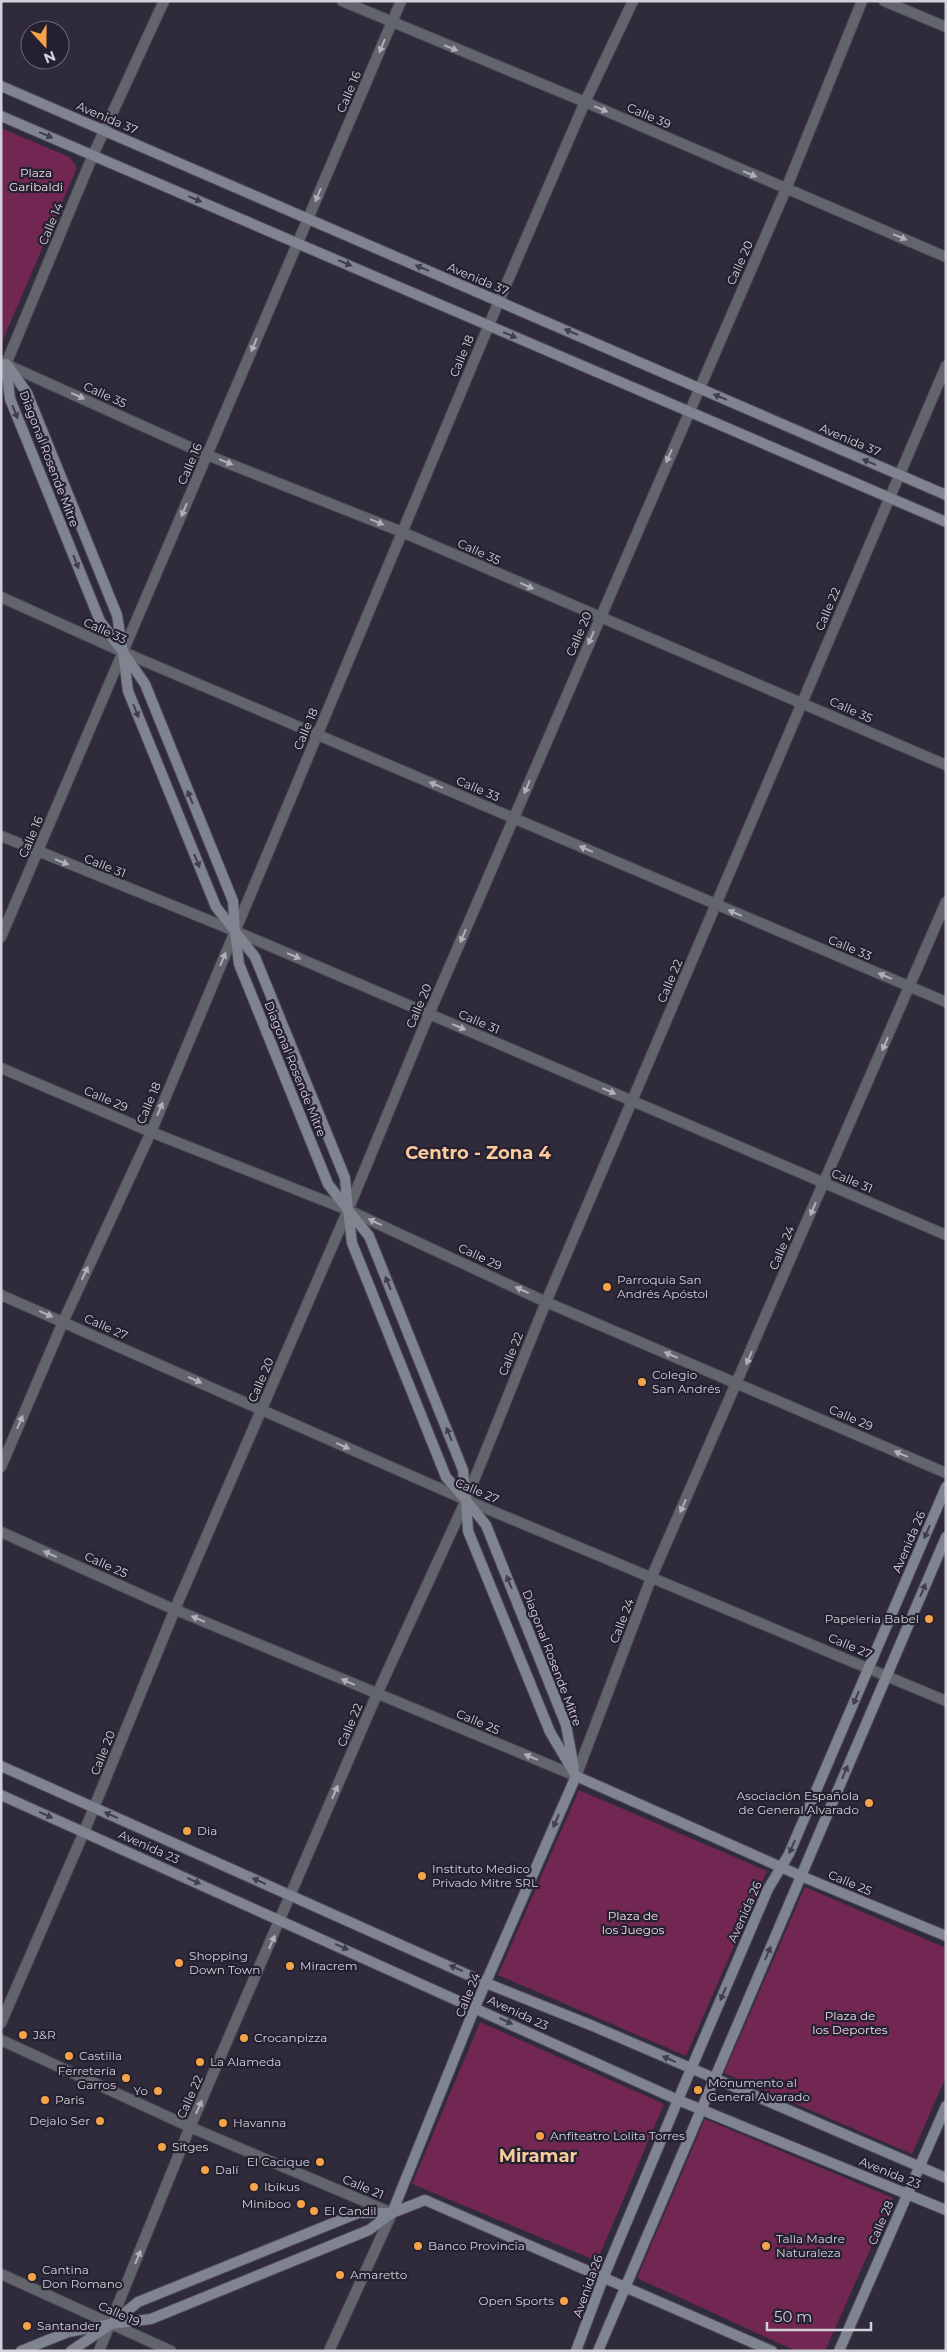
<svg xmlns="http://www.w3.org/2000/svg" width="947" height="2352" font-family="Montserrat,sans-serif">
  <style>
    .green { fill: #722652 }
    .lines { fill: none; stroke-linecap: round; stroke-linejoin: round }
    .minor-casing { stroke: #4d4958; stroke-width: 12 }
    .secondary-casing { stroke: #4d4958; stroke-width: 12 }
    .minor { stroke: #63656d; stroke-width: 10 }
    .secondary { stroke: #808490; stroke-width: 10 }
    .oneway { fill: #b1b0b9 }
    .oneway2 { fill: #403f4d }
    .poi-dot { fill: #f6a247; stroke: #252130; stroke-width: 2 }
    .labels { text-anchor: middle; stroke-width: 4.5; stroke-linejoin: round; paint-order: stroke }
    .street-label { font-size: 12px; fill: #d3d0da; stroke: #252130 }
    .park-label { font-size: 12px; fill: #f5dce8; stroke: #252130 }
    .poi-label { font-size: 12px; fill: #d3d0da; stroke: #252130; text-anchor: start }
    .district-label { font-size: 18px; font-weight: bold; fill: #f9ca9d; stroke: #252130 }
  </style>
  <rect width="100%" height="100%" fill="#2f2b3b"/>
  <!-- green -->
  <path class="green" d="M 1,128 L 69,157 L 76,165 L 76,170 L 1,344 Z
    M 579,1790 L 767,1871 L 686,2056 L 498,1975 Z
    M 805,1887 L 946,1948 L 946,2077 L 912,2154 L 724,2073 Z
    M 480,2022 L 664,2104 L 597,2261 L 412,2184 Z
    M 705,2119 L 893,2198 L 825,2351 L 796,2351 L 637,2278 Z"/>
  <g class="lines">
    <!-- minor casing -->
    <g class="minor-casing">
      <path id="minor" d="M 342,1 L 585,102 L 946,257
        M 884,1 L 946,27
        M 1,362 L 207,455 L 402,532 L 946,765
        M 1,376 L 93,155 L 164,1
        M 1,597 L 123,652 L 946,1002
        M 1,836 L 235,931 L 946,1235
        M 1,937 L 401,1
        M 1,1068 L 151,1132 L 348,1210 L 546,1302 L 946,1473
        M 1,1295 L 466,1500 L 946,1701
        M 1,1467 L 63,1322 L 151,1132 L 499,301 L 585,102 L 633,1
        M 1,1532 L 164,1605 L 576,1776 L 652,1576 L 946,902
        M 1,2023 L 84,1832 L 175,1609 L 348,1210 L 429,1014 L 786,189 L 862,1
        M 1,2040 L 190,2127 L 392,2213 L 329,2351
        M 1,2274 L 171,2351
        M 99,2351 L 190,2127 L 377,1694 L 466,1500 L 546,1302 L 946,366"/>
    </g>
    <!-- secondary casing -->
    <g class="secondary-casing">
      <path id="secondary" d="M 1,86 L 946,495
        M 1,116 L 946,522
        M 6,364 L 10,399 L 100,621 L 123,652 L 128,691 L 216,907 L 235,931 L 239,964 L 328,1184 L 348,1210 L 352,1243 L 446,1477 L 466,1500 L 468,1531 L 550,1732 L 576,1776
        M 8,366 L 27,393 L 117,615 L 123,652 L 145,684 L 233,901 L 235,931 L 255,957 L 345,1178 L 348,1210 L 369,1236 L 463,1470 L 466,1500 L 486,1525 L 566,1725 L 574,1768
        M 1,1766 L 486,1983 L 593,2026 L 946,2178
        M 576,1776 L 801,1876 L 946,1936
        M 1,1795 L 678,2100 L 946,2210
        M 392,2213 L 475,2007 L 576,1776
        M 21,2351 L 68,2332 L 111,2324 L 138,2302 L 358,2213 L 392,2213
        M 71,2351 L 111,2324 L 151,2319 L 369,2230 L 392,2213 L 425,2200 L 772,2351
        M 576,2351 L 604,2276 L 691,2069 L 768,1889 L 789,1854 L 946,1487
        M 598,2351 L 946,1537
        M 839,2351 L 946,2106"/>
    </g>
    <!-- minor -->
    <use href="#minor" class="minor"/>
    <!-- secondary -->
    <use href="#secondary" class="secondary"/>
  </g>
  <!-- one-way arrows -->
  <defs><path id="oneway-solid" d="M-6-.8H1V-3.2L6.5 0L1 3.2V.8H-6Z" transform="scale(1.25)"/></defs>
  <g class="oneway">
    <use href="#oneway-solid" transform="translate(382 46) rotate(113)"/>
    <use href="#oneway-solid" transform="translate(451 48) rotate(22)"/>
    <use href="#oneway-solid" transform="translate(601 109) rotate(23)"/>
    <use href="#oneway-solid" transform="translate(750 174) rotate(23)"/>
    <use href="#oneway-solid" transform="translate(318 195) rotate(113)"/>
    <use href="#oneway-solid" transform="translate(900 237) rotate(23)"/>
    <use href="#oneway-solid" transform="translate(254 345) rotate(113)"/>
    <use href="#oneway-solid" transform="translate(78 396) rotate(24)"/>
    <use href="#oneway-solid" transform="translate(669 456) rotate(113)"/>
    <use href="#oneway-solid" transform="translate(226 462) rotate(22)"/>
    <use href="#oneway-solid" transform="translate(184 510) rotate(113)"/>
    <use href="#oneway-solid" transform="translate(377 522) rotate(22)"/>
    <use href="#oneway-solid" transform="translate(527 586) rotate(24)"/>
    <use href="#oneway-solid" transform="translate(591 638) rotate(113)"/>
    <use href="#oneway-solid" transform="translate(436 785) rotate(-157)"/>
    <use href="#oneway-solid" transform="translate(527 787) rotate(113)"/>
    <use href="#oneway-solid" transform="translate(586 849) rotate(-157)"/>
    <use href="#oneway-solid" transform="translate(62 862) rotate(22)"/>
    <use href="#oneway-solid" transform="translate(735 913) rotate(-157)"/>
    <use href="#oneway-solid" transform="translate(463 936) rotate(113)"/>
    <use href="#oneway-solid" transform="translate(294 956) rotate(23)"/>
    <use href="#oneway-solid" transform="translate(223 959) rotate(-67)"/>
    <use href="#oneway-solid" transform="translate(885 976) rotate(-157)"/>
    <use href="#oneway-solid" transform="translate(459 1027) rotate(23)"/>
    <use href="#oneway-solid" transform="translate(885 1044) rotate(114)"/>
    <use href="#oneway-solid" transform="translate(609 1091) rotate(23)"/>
    <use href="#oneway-solid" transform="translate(160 1109) rotate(-67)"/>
    <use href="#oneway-solid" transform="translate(813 1209) rotate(113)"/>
    <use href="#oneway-solid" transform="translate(375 1222) rotate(-155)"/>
    <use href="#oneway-solid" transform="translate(85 1273) rotate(-65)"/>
    <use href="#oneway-solid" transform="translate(522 1290) rotate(-155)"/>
    <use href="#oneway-solid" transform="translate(46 1314) rotate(24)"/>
    <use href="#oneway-solid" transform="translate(671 1355) rotate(-157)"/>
    <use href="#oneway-solid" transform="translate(749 1358) rotate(113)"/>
    <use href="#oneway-solid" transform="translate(195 1380) rotate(24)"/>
    <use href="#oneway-solid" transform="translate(20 1422) rotate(-67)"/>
    <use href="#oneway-solid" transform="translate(343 1446) rotate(24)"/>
    <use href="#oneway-solid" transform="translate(901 1454) rotate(-157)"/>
    <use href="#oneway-solid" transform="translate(683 1506) rotate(114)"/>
    <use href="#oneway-solid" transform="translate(50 1554) rotate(-156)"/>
    <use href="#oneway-solid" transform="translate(198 1619) rotate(-157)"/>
    <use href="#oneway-solid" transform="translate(348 1682) rotate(-157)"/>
    <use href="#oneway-solid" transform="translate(531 1757) rotate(-157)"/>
    <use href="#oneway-solid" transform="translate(335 1792) rotate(-67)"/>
    <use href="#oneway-solid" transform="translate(272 1942) rotate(-66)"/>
    <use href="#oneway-solid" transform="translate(199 2107) rotate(-66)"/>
    <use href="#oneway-solid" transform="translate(138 2257) rotate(-68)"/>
  </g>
  <g class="oneway2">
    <use href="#oneway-solid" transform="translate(46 135) rotate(23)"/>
    <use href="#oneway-solid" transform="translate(195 199) rotate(23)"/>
    <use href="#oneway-solid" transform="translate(345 263) rotate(23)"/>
    <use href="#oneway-solid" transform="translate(422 268) rotate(-157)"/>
    <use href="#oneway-solid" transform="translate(571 332) rotate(-157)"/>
    <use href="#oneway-solid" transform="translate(510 335) rotate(23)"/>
    <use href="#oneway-solid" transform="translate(720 397) rotate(-157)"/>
    <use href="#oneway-solid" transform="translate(15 412) rotate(68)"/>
    <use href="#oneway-solid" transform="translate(869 462) rotate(-157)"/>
    <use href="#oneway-solid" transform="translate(76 562) rotate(68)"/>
    <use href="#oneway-solid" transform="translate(136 711) rotate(68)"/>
    <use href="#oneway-solid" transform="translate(190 797) rotate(-112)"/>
    <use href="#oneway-solid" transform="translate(197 861) rotate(68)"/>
    <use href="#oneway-solid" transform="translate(388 1283) rotate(-112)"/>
    <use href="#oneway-solid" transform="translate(449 1434) rotate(-112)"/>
    <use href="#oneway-solid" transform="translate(927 1532) rotate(113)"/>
    <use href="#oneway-solid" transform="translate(509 1582) rotate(-112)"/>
    <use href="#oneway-solid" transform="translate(923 1590) rotate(-67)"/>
    <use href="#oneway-solid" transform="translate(856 1698) rotate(113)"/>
    <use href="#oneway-solid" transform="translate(845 1772) rotate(-67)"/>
    <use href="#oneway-solid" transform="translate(46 1815) rotate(24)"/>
    <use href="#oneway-solid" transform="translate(111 1815) rotate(-156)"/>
    <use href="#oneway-solid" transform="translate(556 1821) rotate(114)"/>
    <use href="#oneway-solid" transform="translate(792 1847) rotate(114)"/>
    <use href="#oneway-solid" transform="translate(194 1881) rotate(24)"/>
    <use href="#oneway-solid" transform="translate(259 1881) rotate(-156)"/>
    <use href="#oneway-solid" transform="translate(342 1947) rotate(24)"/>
    <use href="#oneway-solid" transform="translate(768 1953) rotate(-67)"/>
    <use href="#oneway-solid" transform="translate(456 1968) rotate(-156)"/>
    <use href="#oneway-solid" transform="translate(723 1994) rotate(113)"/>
    <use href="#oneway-solid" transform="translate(506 2021) rotate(25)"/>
    <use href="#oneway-solid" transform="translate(669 2059) rotate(-156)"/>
  </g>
  <!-- markers -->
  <g class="poi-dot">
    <circle cx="607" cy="1287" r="5"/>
    <circle cx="642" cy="1382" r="5"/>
    <circle cx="929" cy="1619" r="5"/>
    <circle cx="869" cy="1803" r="5"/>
    <circle cx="187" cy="1831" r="5"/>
    <circle cx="422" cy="1876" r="5"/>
    <circle cx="179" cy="1963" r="5"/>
    <circle cx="290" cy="1966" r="5"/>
    <circle cx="23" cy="2035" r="5"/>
    <circle cx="244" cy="2038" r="5"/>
    <circle cx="69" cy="2056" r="5"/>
    <circle cx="200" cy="2062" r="5"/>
    <circle cx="126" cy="2078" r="5"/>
    <circle cx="698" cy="2090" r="5"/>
    <circle cx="158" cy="2091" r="5"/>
    <circle cx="45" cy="2100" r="5"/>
    <circle cx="100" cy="2121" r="5"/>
    <circle cx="223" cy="2123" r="5"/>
    <circle cx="540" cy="2136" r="5"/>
    <circle cx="162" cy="2147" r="5"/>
    <circle cx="320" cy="2162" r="5"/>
    <circle cx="205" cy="2170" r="5"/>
    <circle cx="254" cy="2187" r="5"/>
    <circle cx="301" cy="2204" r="5"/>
    <circle cx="314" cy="2211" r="5"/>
    <circle cx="418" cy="2246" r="5"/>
    <circle cx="766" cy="2246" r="5"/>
    <circle cx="340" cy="2275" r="5"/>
    <circle cx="32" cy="2277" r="5"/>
    <circle cx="564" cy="2301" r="5"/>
    <circle cx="27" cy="2326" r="5"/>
  </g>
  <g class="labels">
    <!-- street labels -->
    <g class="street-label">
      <text transform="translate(349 92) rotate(-67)" y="4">Calle 16</text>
      <text transform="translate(649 116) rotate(23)" y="4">Calle 39</text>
      <text transform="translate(107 118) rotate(23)" y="4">Avenida 37</text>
      <text transform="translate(51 224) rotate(-67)" y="4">Calle 14</text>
      <text transform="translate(740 263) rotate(-66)" y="4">Calle 20</text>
      <text transform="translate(478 279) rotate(23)" y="4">Avenida 37</text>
      <text transform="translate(462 356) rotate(-67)" y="4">Calle 18</text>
      <text transform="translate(105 395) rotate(24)" y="4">Calle 35</text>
      <text transform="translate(850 440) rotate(23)" y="4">Avenida 37</text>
      <text transform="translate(49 459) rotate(69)" y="4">Diagonal Rosende Mitre</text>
      <text transform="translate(190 464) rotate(-67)" y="4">Calle 16</text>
      <text transform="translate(479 552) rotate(24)" y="4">Calle 35</text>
      <text transform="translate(828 609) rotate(-67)" y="4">Calle 22</text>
      <text transform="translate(105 631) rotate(24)" y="4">Calle 33</text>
      <text transform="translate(579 634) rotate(-67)" y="4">Calle 20</text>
      <text transform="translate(851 710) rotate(24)" y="4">Calle 35</text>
      <text transform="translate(306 729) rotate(-67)" y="4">Calle 18</text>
      <text transform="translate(478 789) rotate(23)" y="4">Calle 33</text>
      <text transform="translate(31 837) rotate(-67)" y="4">Calle 16</text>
      <text transform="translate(105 866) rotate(22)" y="4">Calle 31</text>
      <text transform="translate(850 948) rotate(23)" y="4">Calle 33</text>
      <text transform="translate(670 981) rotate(-67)" y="4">Calle 22</text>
      <text transform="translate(419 1006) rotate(-67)" y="4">Calle 20</text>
      <text transform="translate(479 1022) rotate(23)" y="4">Calle 31</text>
      <text transform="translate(295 1069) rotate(68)" y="4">Diagonal Rosende Mitre</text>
      <text transform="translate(106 1099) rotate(23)" y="4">Calle 29</text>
      <text transform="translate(149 1103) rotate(-67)" y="4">Calle 18</text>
      <text transform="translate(852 1181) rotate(23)" y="4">Calle 31</text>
      <text transform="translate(782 1248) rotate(-67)" y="4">Calle 24</text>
      <text transform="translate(480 1257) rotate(25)" y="4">Calle 29</text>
      <text transform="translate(106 1327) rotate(24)" y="4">Calle 27</text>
      <text transform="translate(511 1354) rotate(-68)" y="4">Calle 22</text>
      <text transform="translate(261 1380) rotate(-67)" y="4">Calle 20</text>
      <text transform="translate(851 1418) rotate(23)" y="4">Calle 29</text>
      <text transform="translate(477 1491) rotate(23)" y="4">Calle 27</text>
      <text transform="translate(909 1542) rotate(-67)" y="4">Avenida 26</text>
      <text transform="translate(106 1565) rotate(24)" y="4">Calle 25</text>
      <text transform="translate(622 1621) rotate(-69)" y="4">Calle 24</text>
      <text transform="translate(850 1646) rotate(23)" y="4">Calle 27</text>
      <text transform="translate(552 1658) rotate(69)" y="4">Diagonal Rosende Mitre</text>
      <text transform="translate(478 1722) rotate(23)" y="4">Calle 25</text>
      <text transform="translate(350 1725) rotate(-67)" y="4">Calle 22</text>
      <text transform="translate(103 1753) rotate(-68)" y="4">Calle 20</text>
      <text transform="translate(149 1847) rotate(24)" y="4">Avenida 23</text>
      <text transform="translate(850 1883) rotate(23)" y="4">Calle 25</text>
      <text transform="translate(745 1912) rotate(-66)" y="4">Avenida 26</text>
      <text transform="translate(468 1995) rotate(-68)" y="4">Calle 24</text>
      <text transform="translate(518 2013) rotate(25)" y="4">Avenida 23</text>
      <text transform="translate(190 2097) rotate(-66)" y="4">Calle 22</text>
      <text transform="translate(890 2173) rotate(22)" y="4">Avenida 23</text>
      <text transform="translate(363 2187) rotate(23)" y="4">Calle 21</text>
      <text transform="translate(881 2223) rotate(-67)" y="4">Calle 28</text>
      <text transform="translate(588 2286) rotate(-70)" y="4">Avenida 26</text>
      <text transform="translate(119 2314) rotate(24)" y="4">Calle 19</text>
    </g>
    <!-- park labels -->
    <g class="park-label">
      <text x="36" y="177">Plaza<tspan x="36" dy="14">Garibaldi</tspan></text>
      <text x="633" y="1920">Plaza de<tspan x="633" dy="14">los Juegos</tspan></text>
      <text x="850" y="2020">Plaza de<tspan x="850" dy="14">los Deportes</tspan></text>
    </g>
    <!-- poi labels -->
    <g class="poi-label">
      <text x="617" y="1284">Parroquia San<tspan x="617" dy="14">Andrés Apóstol</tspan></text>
      <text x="652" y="1379">Colegio<tspan x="652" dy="14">San Andrés</tspan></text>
      <text x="919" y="1623" text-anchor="end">Papeleria Babel</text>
      <text x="859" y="1800" text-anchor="end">Asociación Española<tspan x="859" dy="14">de General Alvarado</tspan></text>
      <text x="197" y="1835">Dia</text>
      <text x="432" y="1873">Instituto Medico<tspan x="432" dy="14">Privado Mitre SRL</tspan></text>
      <text x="189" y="1960">Shopping<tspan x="189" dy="14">Down Town</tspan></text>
      <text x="300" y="1970">Miracrem</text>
      <text x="33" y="2039">J&amp;R</text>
      <text x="254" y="2042">Crocanpizza</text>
      <text x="79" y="2060">Castilla</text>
      <text x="210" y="2066">La Alameda</text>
      <text x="116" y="2075" text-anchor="end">Ferretería<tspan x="116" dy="14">Garros</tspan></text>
      <text x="708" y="2087">Monumento al<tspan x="708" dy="14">General Alvarado</tspan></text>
      <text x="148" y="2095" text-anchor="end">Yo</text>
      <text x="55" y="2104">Paris</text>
      <text x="90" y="2125" text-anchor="end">Dejalo Ser</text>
      <text x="233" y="2127">Havanna</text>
      <text x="550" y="2140">Anfiteatro Lolita Torres</text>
      <text x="172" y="2151">Sitges</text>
      <text x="310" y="2166" text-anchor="end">El Cacique</text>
      <text x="215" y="2174">Dalí</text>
      <text x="264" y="2191">Ibikus</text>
      <text x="291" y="2208" text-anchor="end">Miniboo</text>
      <text x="324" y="2215">El Candil</text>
      <text x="776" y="2243">Talla Madre<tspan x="776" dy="14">Naturaleza</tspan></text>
      <text x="428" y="2250">Banco Provincia</text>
      <text x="42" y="2274">Cantina<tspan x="42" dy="14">Don Romano</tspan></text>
      <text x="350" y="2279">Amaretto</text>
      <text x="554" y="2305" text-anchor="end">Open Sports</text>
      <text x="37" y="2330">Santander</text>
    </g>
    <!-- district labels -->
    <g class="district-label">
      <text x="478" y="1159">Centro - Zona 4</text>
      <text x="538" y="2162">Miramar</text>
    </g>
  </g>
  <!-- border -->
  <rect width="947" height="2352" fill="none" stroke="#d3d0da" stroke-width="5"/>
  <!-- north arrow -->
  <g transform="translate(45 45) rotate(159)"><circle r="24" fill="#252130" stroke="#6b6774"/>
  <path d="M0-4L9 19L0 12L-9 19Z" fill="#f6a247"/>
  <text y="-8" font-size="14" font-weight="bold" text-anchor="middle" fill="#d3d0da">N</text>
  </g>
  <!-- scale -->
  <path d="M767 2322v8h104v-8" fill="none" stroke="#d3d0da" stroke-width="2.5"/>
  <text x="774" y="2322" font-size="15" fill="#d3d0da" stroke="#252130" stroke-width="4" paint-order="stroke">50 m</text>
</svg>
